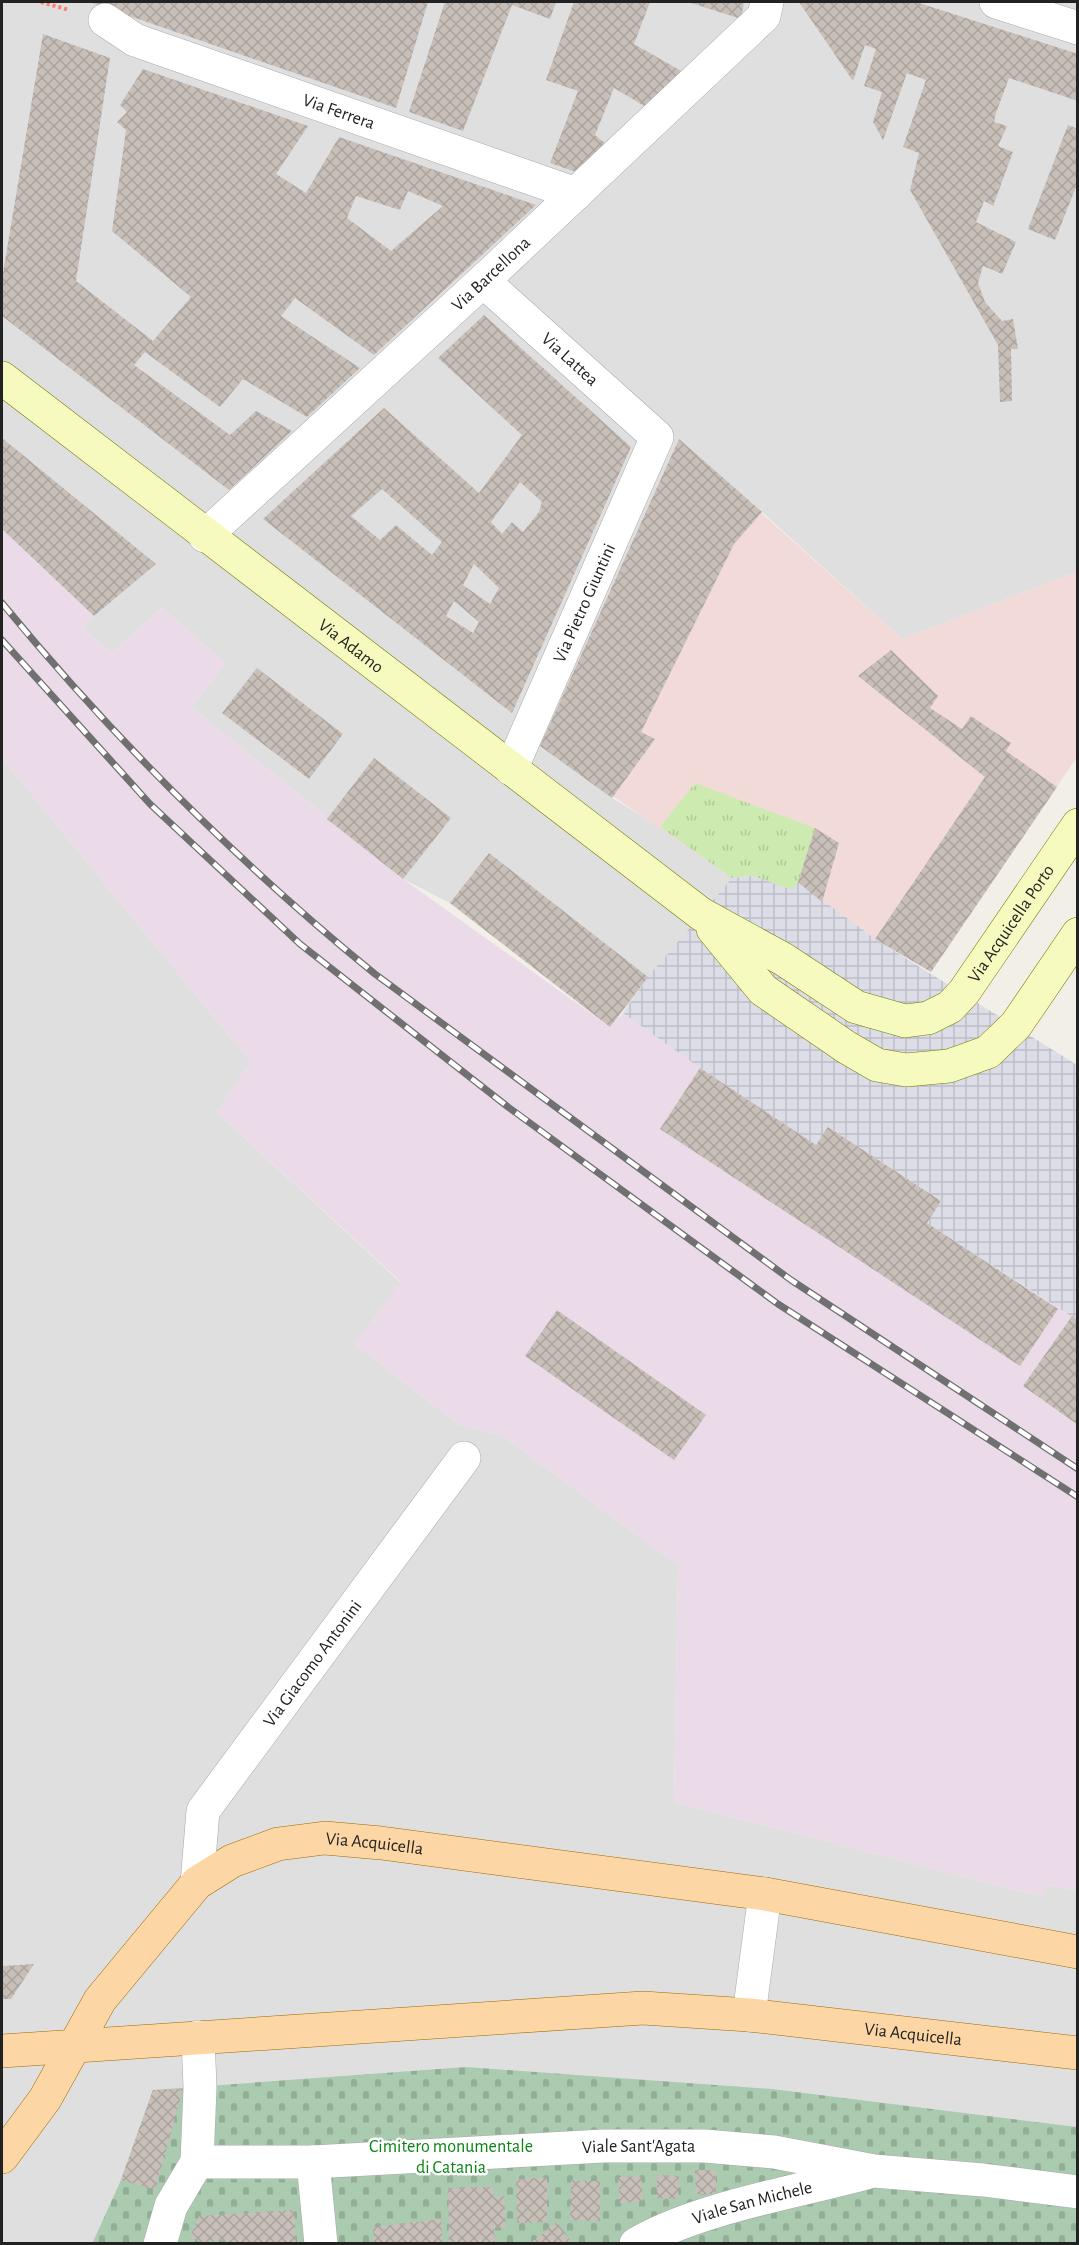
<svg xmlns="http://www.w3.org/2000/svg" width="1079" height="2245" font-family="'Alegreya Sans',sans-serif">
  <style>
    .residential { fill: #e0dfdf }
    .commercial { fill: #f2dad9 }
    .railway { fill: #ebdbe8 }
    .grass { fill: url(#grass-tufts) }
    .cemetery { fill: url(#cemetery-stones) }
    .plaza { fill: url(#plaza-grid) }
    .building { fill: url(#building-cross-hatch); fill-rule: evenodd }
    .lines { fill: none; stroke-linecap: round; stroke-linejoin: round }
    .street-casing { stroke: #a9a9a9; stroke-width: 34 }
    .secondary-casing { stroke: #707d05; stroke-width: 34 }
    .primary-casing { stroke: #a06b00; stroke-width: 34 }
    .path { stroke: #fa8072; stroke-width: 4; stroke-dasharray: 3 3; stroke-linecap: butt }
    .street { stroke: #fff; stroke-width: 33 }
    .secondary { stroke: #f7fabf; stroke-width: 33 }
    .primary { stroke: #fcd6a4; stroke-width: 33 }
    .rail-casing { stroke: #707070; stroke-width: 7 }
    .rail { stroke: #fff; stroke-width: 4.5; stroke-dasharray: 14; stroke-linecap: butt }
    .labels { text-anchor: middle; stroke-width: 5; stroke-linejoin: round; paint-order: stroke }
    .street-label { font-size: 18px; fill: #222; stroke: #fff }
    .park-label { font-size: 18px; fill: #0c8416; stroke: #fff }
  </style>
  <defs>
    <pattern id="grass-tufts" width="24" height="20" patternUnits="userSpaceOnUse" patternTransform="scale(1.5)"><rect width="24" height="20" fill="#cdebb0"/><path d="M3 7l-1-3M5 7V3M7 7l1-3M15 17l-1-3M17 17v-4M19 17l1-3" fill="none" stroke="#b0c997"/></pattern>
    <pattern id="cemetery-stones" width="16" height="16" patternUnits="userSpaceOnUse" patternTransform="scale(1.5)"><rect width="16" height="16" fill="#aacbaf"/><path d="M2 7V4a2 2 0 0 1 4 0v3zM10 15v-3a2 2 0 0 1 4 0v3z" fill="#92ae96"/></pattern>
    <pattern id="plaza-grid" width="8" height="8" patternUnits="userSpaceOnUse" patternTransform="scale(1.5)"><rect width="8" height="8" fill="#dddde8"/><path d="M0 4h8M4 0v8" fill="none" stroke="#bdbdc7"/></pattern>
    <pattern id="building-cross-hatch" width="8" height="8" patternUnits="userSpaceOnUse" patternTransform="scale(1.5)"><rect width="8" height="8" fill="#c7bfb8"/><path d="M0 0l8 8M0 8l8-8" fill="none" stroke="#aba49e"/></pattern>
  </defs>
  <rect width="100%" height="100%" fill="#f2efe9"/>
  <!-- residential -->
  <path class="residential" d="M 2,2 L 1077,2 L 1077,572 L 902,639 L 762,512 L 612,798 L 660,827 L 732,878 L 610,1027 L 450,903 L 403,879 L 191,707 L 225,663 L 162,608 L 112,653 L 82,628 L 94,616 L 2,529 Z
    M 2,758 L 251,1062 L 217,1112 L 401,1283 L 355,1344 L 458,1424 L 503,1436 L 678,1565 L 674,1802 L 1043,1897 L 1044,1885 L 1077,1891 L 1077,2243 L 2,2243 Z"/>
  <!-- commercial -->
  <path class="commercial" d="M 679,439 L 902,639 L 1077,572 L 1077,757 L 931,972 L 875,939 L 822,902 L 753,876 L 732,878 L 540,746 Z"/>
  <!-- railway -->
  <path class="railway" d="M 2,529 L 94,616 L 83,629 L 112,653 L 162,608 L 225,663 L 191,707 L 403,879 L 610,1027 L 623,1013 L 700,1068 L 817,1144 L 828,1127 L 941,1201 L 927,1223 L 1077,1320 L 1077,1891 L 1045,1885 L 1043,1897 L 674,1802 L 678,1565 L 503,1436 L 458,1424 L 355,1344 L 401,1282 L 217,1112 L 251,1062 L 2,758 Z"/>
  <!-- grass -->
  <path class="grass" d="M 695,783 L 815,828 L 798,882 L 792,890 L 753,876 L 732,878 L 660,827 Z"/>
  <!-- cemetery -->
  <path class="cemetery" d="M 466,2067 L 772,2089 L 1077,2127 L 1077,2243 L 92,2244 L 121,2180 L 153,2090 Z"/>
  <!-- plaza -->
  <path class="plaza" d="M 753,876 L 792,890 L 798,882 L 875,939 L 1077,1065 L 1077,1320 L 927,1223 L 941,1201 L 828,1127 L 816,1145 L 700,1068 L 623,1013 L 648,977 L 732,878 Z"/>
  <!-- building -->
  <path class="building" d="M 89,2 L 428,2 L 396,108 Z
    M 445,2 L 556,2 L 550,19 L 512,5 L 463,131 L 409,112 Z
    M 574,2 L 650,2 L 634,44 L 683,72 L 646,107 L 614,88 L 595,135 L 606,144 L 576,172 L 550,163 L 578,91 L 546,80 Z
    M 688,2 L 744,2 L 741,19 Z
    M 799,2 L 916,2 L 1078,54 L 1078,101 L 1009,78 L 996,113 L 994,122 L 1007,126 L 998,146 L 1013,152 L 993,206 L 984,201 L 976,222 L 1016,242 L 1002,274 L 983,266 L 978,283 L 985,302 L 1002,321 L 1013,319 L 1018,349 L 1011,349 L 1012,401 L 1000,402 L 998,345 L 910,190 L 919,153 L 903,147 L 926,80 L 907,73 L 883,140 L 873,122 L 882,92 L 864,86 L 876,49 L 865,45 L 853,81 Z
    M 43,34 L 110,58 L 76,281 L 153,341 L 191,297 L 112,231 L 126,130 L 117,122 L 127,112 L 120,105 L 143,69 L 308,126 L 276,174 L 306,193 L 339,137 L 536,205 L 374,355 L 295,298 L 281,316 L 360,368 L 307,417 L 243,379 L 220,407 L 145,352 L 134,365 L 230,435 L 256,411 L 292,431 L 229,490 L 2,316 L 2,279 ZM 408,191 L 443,206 L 391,251 L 347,218 L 356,196 L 400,210 Z
    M 1068,125 L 1078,129 L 1078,182 L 1055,240 L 1028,229 Z
    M 484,315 L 631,447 L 512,713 L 263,519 L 384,408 L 479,493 L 522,435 L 438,358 ZM 520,482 L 542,502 L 539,512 L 523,532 L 512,522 L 502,534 L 491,522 ZM 382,489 L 442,542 L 432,555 L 396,525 L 380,540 L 351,516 ZM 474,564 L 499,588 L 490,604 L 463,585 ZM 454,601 L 479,622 L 473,633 L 446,616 Z
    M 2,438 L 156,564 L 94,616 L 2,529 Z
    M 679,439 L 762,512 L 734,544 L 641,732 L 655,739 L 612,798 L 540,746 Z
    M 891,650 L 938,696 L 930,708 L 962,729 L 971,716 L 1011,743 L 1006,751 L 1057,787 L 931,972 L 875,939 L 985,777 L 858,676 Z
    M 257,668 L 343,734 L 309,779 L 222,713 Z
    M 374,758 L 451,818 L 403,879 L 327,819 Z
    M 815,828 L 839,843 L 822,902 L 798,882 Z
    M 489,853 L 648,977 L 610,1027 L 450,903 Z
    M 700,1068 L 816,1145 L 828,1127 L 941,1201 L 927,1223 L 1058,1309 L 1020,1366 L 660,1129 Z
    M 557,1310 L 706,1415 L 674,1460 L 525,1356 Z
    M 1072,1316 L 1078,1320 L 1078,1425 L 1023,1386 Z
    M 34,1964 L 11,1999 L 2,1999 L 2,1966 Z
    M 183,2089 L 155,2190 L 121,2180 L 153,2090 Z
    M 695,2170 L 716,2170 L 716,2194 L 696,2194 Z
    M 657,2175 L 679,2176 L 678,2199 L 657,2198 Z
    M 641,2176 L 643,2201 L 620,2203 L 618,2177 Z
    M 547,2178 L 547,2222 L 517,2223 L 516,2179 Z
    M 571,2181 L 600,2181 L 600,2221 L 570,2220 Z
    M 493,2187 L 493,2197 L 504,2196 L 506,2228 L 494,2228 L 495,2244 L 449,2244 L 448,2188 Z
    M 294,2210 L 296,2242 L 227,2244 L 227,2240 L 200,2242 L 190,2237 L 199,2216 Z
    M 441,2219 L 443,2244 L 374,2244 L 373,2227 Z
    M 557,2222 L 573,2244 L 529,2244 Z"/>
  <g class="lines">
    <!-- street casing -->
    <g class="street-casing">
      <g id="street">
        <path d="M 996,2 L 1078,28"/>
        <path id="s1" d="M 105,20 L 135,40 L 576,194"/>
        <path id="s2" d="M 483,281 L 657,437 L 511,769"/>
        <path id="s3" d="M 205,536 L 483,281 L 764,16 L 767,2"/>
        <path id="s4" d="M 197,1883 L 203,1811 L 464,1458"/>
        <path d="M 749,2015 L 765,1894"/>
        <path id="s5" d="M 197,2162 L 313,2162 L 603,2146 L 705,2146 L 774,2152 L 874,2171 L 983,2180 L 1078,2192"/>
        <path d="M 313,2162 L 321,2244"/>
        <path d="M 160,2244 L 171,2206 L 197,2162 L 200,2088 L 198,2037"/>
        <path id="s6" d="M 636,2244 C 698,2208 796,2192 866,2173"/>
      </g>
    </g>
    <!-- secondary casing -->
    <g class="secondary-casing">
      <g id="secondary">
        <path id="s7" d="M 2,378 L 701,914 L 783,959 L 856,1007 L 905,1021 L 928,1018 L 950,1007 L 964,992 L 1078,825"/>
        <path d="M 713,929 L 763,990 L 846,1047 L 877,1065 L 906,1070 L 949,1066 L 988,1052 L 1016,1025 L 1078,934"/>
      </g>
    </g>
    <!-- primary casing -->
    <g class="primary-casing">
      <g id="primary">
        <path id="s8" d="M 2,2051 L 643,2008 L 749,2015 L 1078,2053"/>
        <path id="s9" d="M 2,2157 L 45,2099 L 100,2000 L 197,1883 L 232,1861 L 278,1844 L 325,1838 L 381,1843 L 765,1894 L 1078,1952"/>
      </g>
    </g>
    <!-- path -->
    <path class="path" d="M 41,2 L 69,10"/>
    <!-- street -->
    <use href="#street" class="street"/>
    <!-- secondary -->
    <use href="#secondary" class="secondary"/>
    <!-- primary -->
    <use href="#primary" class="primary"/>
    <!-- rail casing -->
    <g class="rail-casing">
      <path id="rail" d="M 2,603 C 114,739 239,863 375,974 L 791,1280 L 1078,1469
        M 2,640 L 150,804 L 300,944 L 508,1107 L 778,1304 L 1078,1497"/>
    </g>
    <!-- rail -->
    <use href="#rail" class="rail"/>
  </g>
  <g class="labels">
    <!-- street labels -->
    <g class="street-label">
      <text dy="6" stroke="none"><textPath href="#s1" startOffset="252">Via Ferrera</textPath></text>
      <text dy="6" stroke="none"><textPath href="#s3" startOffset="388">Via Barcellona</textPath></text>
      <text dy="6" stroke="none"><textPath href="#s2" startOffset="117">Via Lattea</textPath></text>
      <text transform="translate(584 603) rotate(-66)" y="6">Via Pietro Giuntini</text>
      <text dy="6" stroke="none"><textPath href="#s7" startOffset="440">Via Adamo</textPath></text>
      <text dy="6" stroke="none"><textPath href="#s7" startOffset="1264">Via Acquicella Porto</textPath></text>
      <text dy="6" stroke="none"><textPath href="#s4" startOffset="256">Via Giacomo Antonini</textPath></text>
      <text dy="6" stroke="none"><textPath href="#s9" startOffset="525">Via Acquicella</textPath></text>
      <text dy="6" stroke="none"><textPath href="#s8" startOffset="914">Via Acquicella</textPath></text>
      <text dy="6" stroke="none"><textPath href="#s5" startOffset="442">Viale Sant'Agata</textPath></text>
      <text dy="6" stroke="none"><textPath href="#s6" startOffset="124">Viale San Michele</textPath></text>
    </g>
    <!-- park labels -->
    <g class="park-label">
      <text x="451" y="2152">Cimitero monumentale<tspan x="451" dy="21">di Catania</tspan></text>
    </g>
  </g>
  <!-- border -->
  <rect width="1079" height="2245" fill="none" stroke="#222222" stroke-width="6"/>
</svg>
